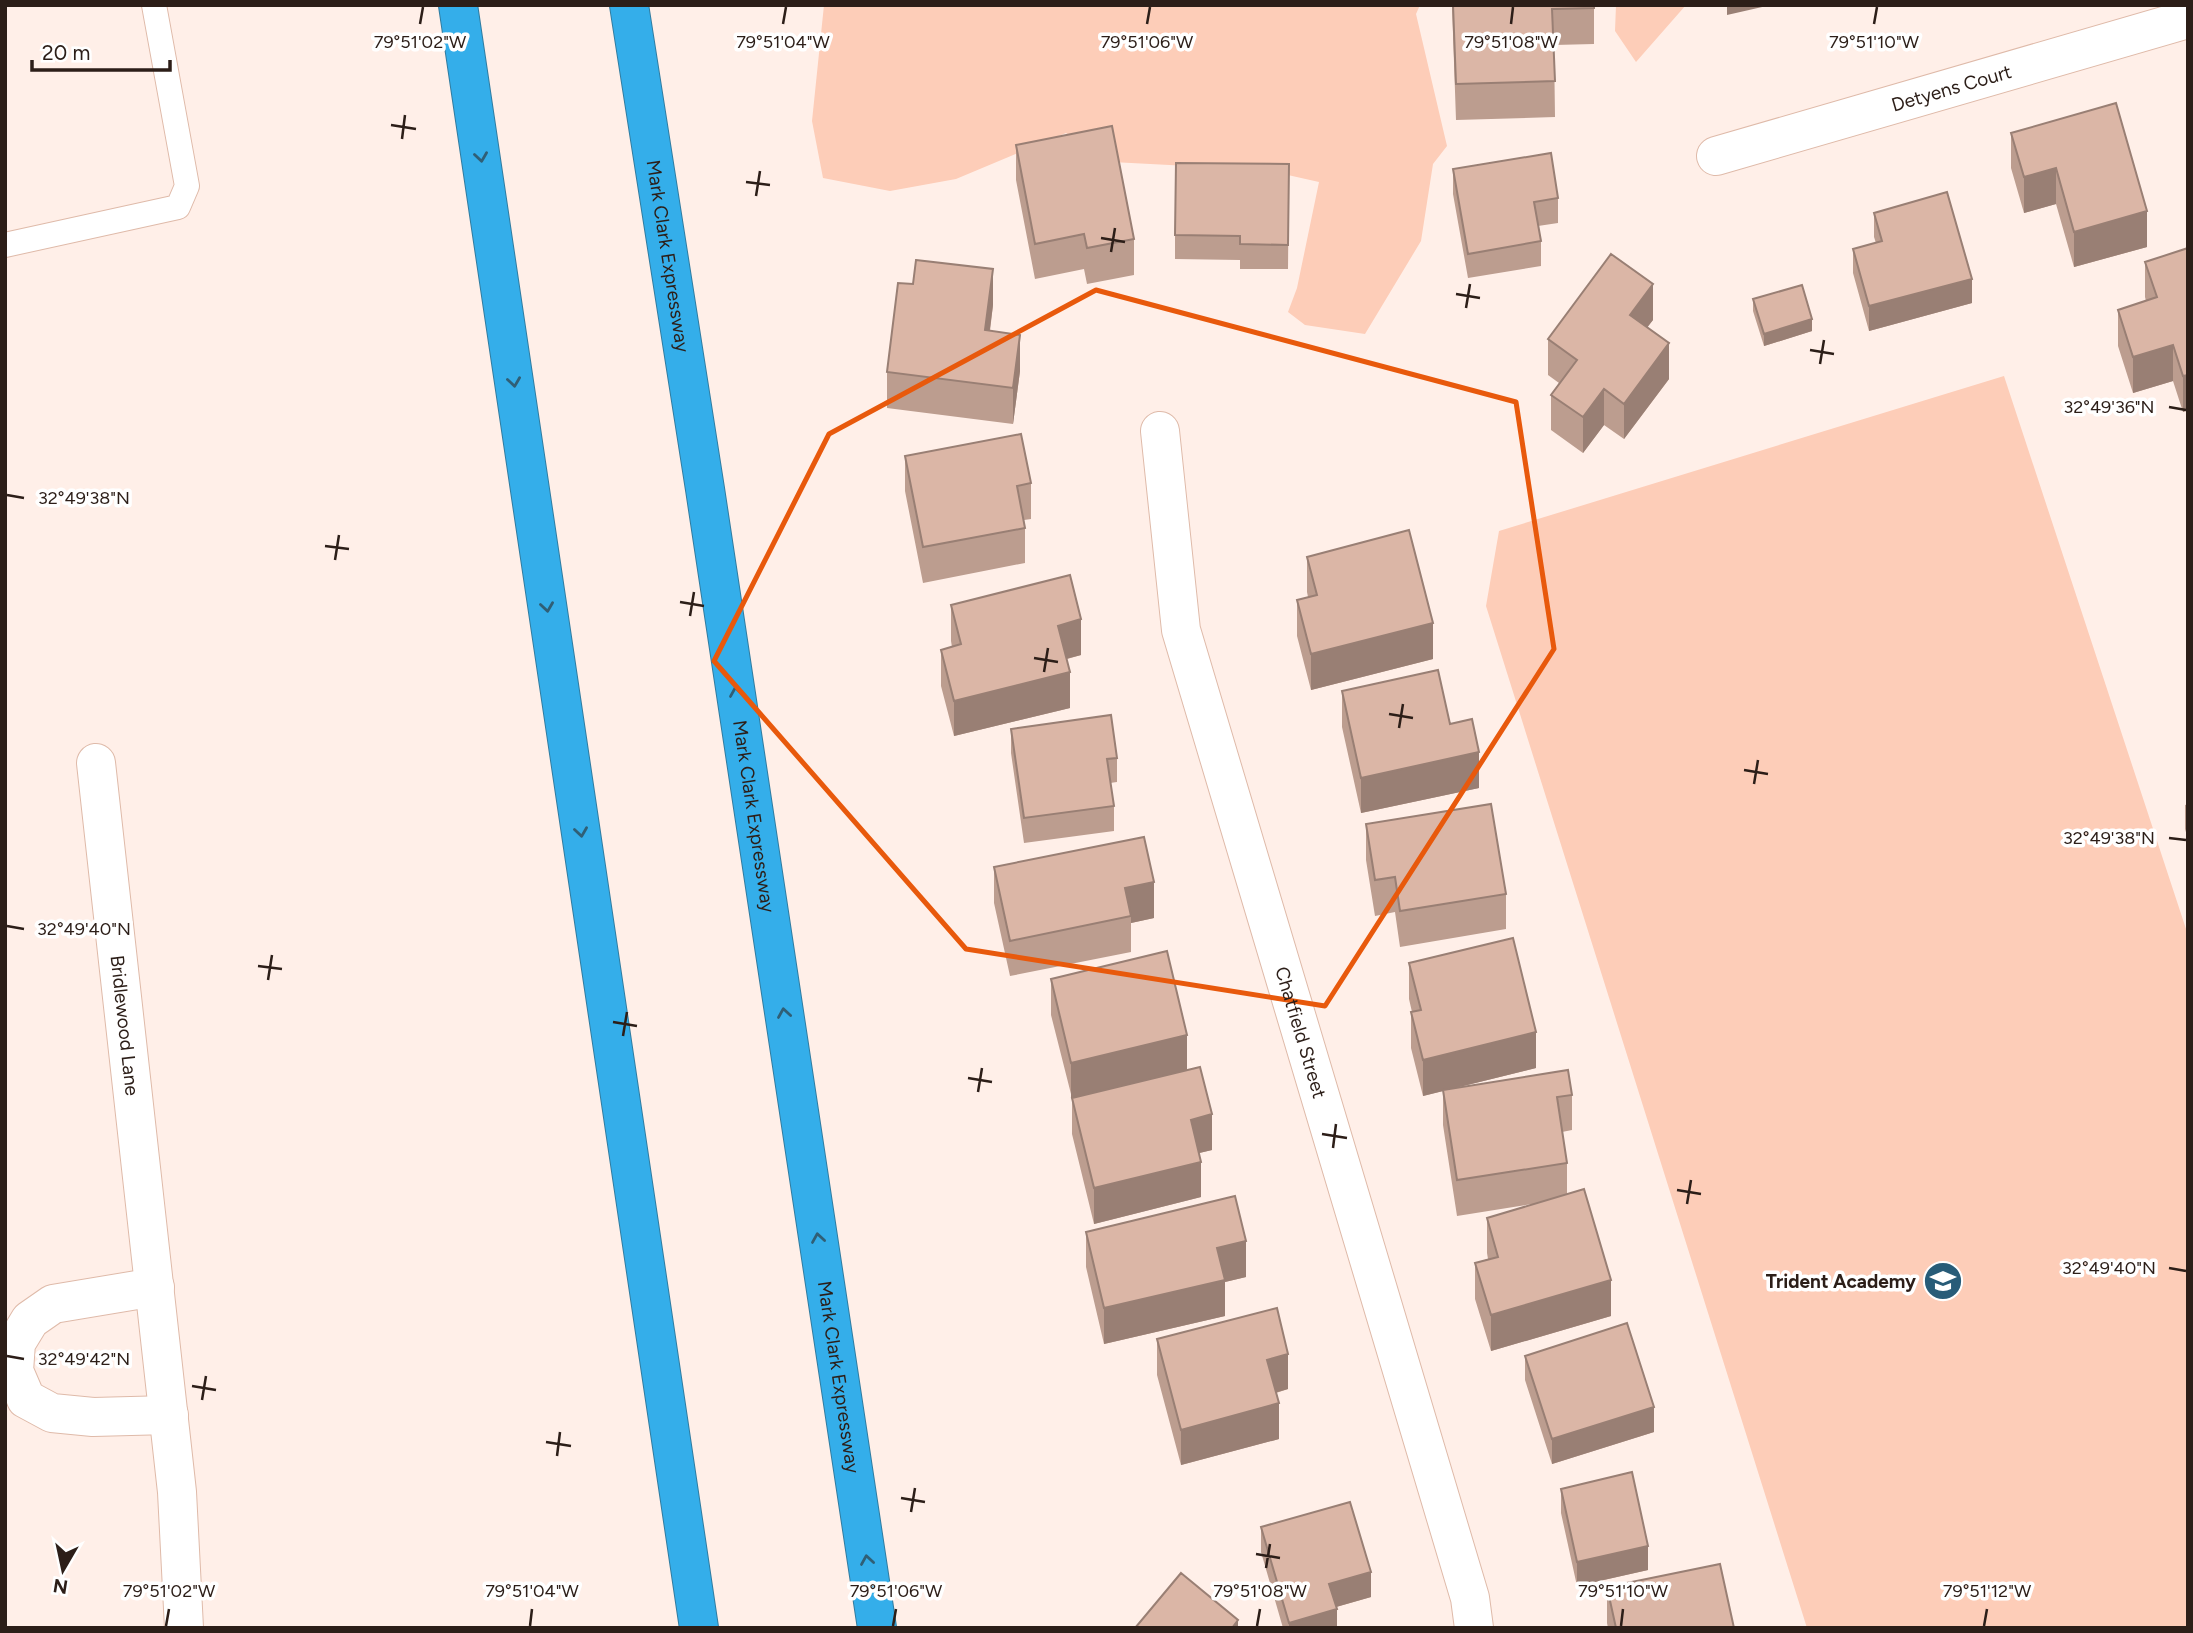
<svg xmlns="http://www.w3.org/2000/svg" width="2193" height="1633" font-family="Figtree,sans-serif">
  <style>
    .green { fill: #fdcdb8 }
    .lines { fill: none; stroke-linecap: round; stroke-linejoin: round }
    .lane-casing { stroke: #dfbaa9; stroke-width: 26 }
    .street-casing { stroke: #dfbaa9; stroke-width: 40 }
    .highway-casing { stroke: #317ca0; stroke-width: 40 }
    .lane { stroke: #fff; stroke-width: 24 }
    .street { stroke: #fff; stroke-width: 38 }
    .highway { stroke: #34aeea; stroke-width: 38 }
    .wall { fill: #bc9d8f }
    .shaded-wall { fill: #997f74 }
    .building { fill: #dbb6a6; stroke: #997f74; stroke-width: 2 }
    .oneway { stroke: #305f76 }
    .marked { fill: none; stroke: #e8590c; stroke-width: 5; stroke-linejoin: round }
    .ticks { fill: none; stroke: #2c1e18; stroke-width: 2.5 }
    .labels { text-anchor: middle; stroke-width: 7; stroke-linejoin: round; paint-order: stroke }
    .street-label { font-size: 19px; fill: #2c1e18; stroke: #fff }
    .poi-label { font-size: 19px; font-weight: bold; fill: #2c1e18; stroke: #fff; text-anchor: end }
    .ticks-label { font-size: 18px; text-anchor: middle; fill: #2c1e18; stroke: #fff; stroke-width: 7; stroke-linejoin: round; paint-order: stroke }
  </style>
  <rect width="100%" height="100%" fill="#ffefe8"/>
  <!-- green -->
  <path class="green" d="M 824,5 L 1420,5 L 1416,14 L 1447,146 L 1433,164 L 1421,241 L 1365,334 L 1305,325 L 1288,312 L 1297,288 L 1319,182 L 1265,170 L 1112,162 L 1066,133 L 956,179 L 890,191 L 823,178 L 812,121 Z
    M 1616,5 L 1686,5 L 1636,62 L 1615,31 Z
    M 2004,376 L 2188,935 L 2188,1628 L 1807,1628 L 1486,606 L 1499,531 Z"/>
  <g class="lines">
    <!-- lane casing -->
    <g class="lane-casing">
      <path id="lane" d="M 5,245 L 178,207 L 187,186 L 154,5"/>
    </g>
    <!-- street casing -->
    <g class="street-casing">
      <g id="street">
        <path id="s1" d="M 1716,156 L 2188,19"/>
        <path id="s2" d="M 1160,431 L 1181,630 L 1470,1598 L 1474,1628"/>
        <path id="s3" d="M 96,763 L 177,1492 L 184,1628"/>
        <path d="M 155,1287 L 53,1304 L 30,1320 L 16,1343 L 14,1371 L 26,1399 L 52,1413 L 93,1417 L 169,1415"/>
      </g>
    </g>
    <!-- highway casing -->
    <g class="highway-casing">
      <g id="highway">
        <path d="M 458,5 L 699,1628"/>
        <path id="s4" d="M 629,5 L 705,489 L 877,1628"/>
      </g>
    </g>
    <!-- lane -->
    <use href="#lane" class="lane"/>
    <!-- street -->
    <use href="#street" class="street"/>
    <!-- highway -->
    <use href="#highway" class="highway"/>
  </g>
  <!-- wall -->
  <path class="wall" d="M 1452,5 L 1594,5 L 1594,44 L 1554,45 L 1555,117 L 1456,120 Z
    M 2116,103 L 2147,247 L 2074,267 L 2056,204 L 2024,213 L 2011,168 L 2011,133 Z
    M 1016,145 L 1134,239 L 1134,275 L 1087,284 L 1084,269 L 1035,279 L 1016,180 Z
    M 1289,164 L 1288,269 L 1240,269 L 1240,260 L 1175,259 L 1175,235 Z
    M 1453,169 L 1558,198 L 1558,223 L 1538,226 L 1541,241 L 1541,266 L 1468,278 L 1453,194 Z
    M 1874,213 L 1972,303 L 1869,331 L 1853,273 L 1853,249 L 1876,243 L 1874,237 Z
    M 2188,248 L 2188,410 L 2183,412 L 2173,381 L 2133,393 L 2118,346 L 2118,310 L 2146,301 L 2145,297 L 2145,262 Z
    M 1753,299 L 1812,331 L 1764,346 L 1753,311 Z
    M 993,305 L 990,331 L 1020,371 L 1013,424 L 887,408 L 887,372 Z
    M 1653,320 L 1647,327 L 1669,379 L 1624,439 L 1604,425 L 1583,453 L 1551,430 L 1551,395 L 1559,383 L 1548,375 L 1548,339 Z
    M 905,456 L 1031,483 L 1031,519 L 1024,520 L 1025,528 L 1025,563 L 923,583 L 905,491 Z
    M 1307,557 L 1433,659 L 1311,690 L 1297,636 L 1297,600 L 1308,597 L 1307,592 Z
    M 951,605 L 1081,655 L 1067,659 L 1070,708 L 954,736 L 941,686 L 941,650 L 952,647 L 951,641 Z
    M 1342,691 L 1450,724 L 1479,788 L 1361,813 L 1342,727 Z
    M 1011,729 L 1117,758 L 1117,782 L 1110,783 L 1114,806 L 1114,831 L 1024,843 L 1011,753 Z
    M 2188,804 L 2188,839 L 2185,829 L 2185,805 Z
    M 1366,824 L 1506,894 L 1506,929 L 1400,947 L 1395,912 L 1375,916 L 1366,860 Z
    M 994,867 L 1154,918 L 1131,923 L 1131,952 L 1010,976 L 994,903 Z
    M 1409,963 L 1536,1068 L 1459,1087 L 1572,1095 L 1572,1130 L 1562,1132 L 1567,1163 L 1567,1194 L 1611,1316 L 1491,1351 L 1475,1299 L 1475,1263 L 1488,1259 L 1487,1253 L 1487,1218 L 1532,1204 L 1457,1216 L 1443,1125 L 1443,1091 L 1423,1096 L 1411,1048 L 1411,1012 L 1412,1012 L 1409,999 Z
    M 1051,979 L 1187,1070 L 1212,1150 L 1199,1153 L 1201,1197 L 1094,1224 L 1072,1134 L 1072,1098 L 1051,1015 Z
    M 1086,1232 L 1246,1277 L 1225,1282 L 1225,1316 L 1104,1344 L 1086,1267 Z
    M 1157,1339 L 1288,1389 L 1276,1393 L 1279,1439 L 1181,1465 L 1157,1375 Z
    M 1525,1356 L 1654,1432 L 1552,1464 L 1525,1380 Z
    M 1561,1489 L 1648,1570 L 1577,1586 L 1561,1513 Z
    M 1261,1527 L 1371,1597 L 1336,1607 L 1337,1628 L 1283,1628 L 1261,1552 Z
    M 1607,1587 L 1734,1628 L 1608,1628 L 1607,1623 Z"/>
  <!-- shaded-wall -->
  <path class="shaded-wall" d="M 1727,5 L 1771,5 L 1727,15 Z
    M 2056,168 L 2056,204 L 2024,213 L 2024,177 Z
    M 2147,211 L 2147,247 L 2074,267 L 2074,232 Z
    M 993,269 L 993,305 L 985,366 L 985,330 Z
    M 1972,279 L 1972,303 L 1869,331 L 1869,306 Z
    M 1653,284 L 1653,320 L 1630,350 L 1630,315 Z
    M 1812,319 L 1812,331 L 1764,346 L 1764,334 Z
    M 1020,335 L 1020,371 L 1013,424 L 1013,388 Z
    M 1669,343 L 1669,379 L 1624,439 L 1624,404 Z
    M 2173,345 L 2173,381 L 2133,393 L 2133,357 Z
    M 2188,375 L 2188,410 L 2183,412 L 2183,376 Z
    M 1604,389 L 1604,425 L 1583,453 L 1583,417 Z
    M 1081,619 L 1081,655 L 1058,661 L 1058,626 Z
    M 1433,623 L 1433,659 L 1311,690 L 1311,654 Z
    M 1070,672 L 1070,708 L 954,736 L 954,701 Z
    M 1479,752 L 1479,788 L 1361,813 L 1361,778 Z
    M 1154,882 L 1154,918 L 1131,923 L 1131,916 L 1125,888 Z
    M 1536,1032 L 1536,1068 L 1423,1096 L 1423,1060 Z
    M 1187,1035 L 1187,1071 L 1071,1098 L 1071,1063 Z
    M 1212,1114 L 1212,1150 L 1191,1155 L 1191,1120 Z
    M 1201,1162 L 1201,1197 L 1094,1224 L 1094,1188 Z
    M 1246,1241 L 1246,1277 L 1225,1282 L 1225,1316 L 1104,1344 L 1104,1308 L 1217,1248 Z
    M 1611,1280 L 1611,1316 L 1491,1351 L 1491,1315 Z
    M 1288,1354 L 1288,1389 L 1267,1395 L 1267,1360 Z
    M 1279,1403 L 1279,1439 L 1181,1465 L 1181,1430 Z
    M 1654,1407 L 1654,1432 L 1552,1464 L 1552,1439 Z
    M 1648,1546 L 1648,1570 L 1577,1586 L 1577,1562 Z
    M 1371,1572 L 1371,1597 L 1329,1609 L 1329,1584 Z
    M 1337,1609 L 1337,1628 L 1289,1628 L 1289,1623 Z
    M 1238,1620 L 1238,1628 L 1232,1628 Z"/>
  <!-- building -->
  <path class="building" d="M 1453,5 L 1594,5 L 1594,8 L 1552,9 L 1555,81 L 1456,84 Z
    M 2116,103 L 2147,211 L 2074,232 L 2056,168 L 2024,177 L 2011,133 Z
    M 1112,126 L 1134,239 L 1087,248 L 1084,234 L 1035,244 L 1016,145 Z
    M 1551,153 L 1558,198 L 1534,202 L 1541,241 L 1468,254 L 1453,169 Z
    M 1176,163 L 1289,164 L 1288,245 L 1240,244 L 1240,236 L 1175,235 Z
    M 1947,192 L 1972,279 L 1869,306 L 1853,249 L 1882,241 L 1874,213 Z
    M 2188,248 L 2188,375 L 2183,376 L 2173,345 L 2133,357 L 2118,310 L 2157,297 L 2145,262 Z
    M 1611,254 L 1653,284 L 1630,315 L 1669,343 L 1624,404 L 1604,389 L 1583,417 L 1551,395 L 1577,360 L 1548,339 Z
    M 916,260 L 993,269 L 985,330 L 1020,335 L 1013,388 L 887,372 L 898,283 L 913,284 Z
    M 1802,285 L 1812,319 L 1764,334 L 1753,299 Z
    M 1021,434 L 1031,483 L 1017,486 L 1025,528 L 923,547 L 905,456 Z
    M 1409,530 L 1433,623 L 1311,654 L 1297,600 L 1317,595 L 1307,557 Z
    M 1070,575 L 1081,619 L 1058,626 L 1070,672 L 954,701 L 941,650 L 961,644 L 951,605 Z
    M 1438,670 L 1450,724 L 1472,719 L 1479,752 L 1361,778 L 1342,691 Z
    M 1111,715 L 1117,758 L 1107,759 L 1114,806 L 1024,818 L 1011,729 Z
    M 1491,804 L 1506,894 L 1400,911 L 1395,877 L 1375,880 L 1366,824 Z
    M 1144,837 L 1154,882 L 1125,888 L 1131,916 L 1010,941 L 994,867 Z
    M 1513,938 L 1536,1032 L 1423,1060 L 1411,1012 L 1421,1010 L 1409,963 Z
    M 1167,951 L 1187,1035 L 1071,1063 L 1051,979 Z
    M 1200,1067 L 1212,1114 L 1191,1120 L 1201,1162 L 1094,1188 L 1072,1098 Z
    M 1568,1070 L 1572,1095 L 1557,1097 L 1567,1163 L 1457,1180 L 1443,1090 Z
    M 1584,1189 L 1611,1280 L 1491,1315 L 1475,1263 L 1498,1257 L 1487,1218 Z
    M 1235,1196 L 1246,1241 L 1217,1248 L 1225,1280 L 1104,1308 L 1086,1232 Z
    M 1277,1308 L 1288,1354 L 1267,1360 L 1279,1403 L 1181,1430 L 1157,1339 Z
    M 1627,1323 L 1654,1407 L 1552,1439 L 1525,1356 Z
    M 1632,1472 L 1648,1546 L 1577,1562 L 1561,1489 Z
    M 1350,1502 L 1371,1572 L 1329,1584 L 1337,1609 L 1289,1623 L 1261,1527 Z
    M 1720,1564 L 1734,1628 L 1616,1628 L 1607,1587 Z
    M 1181,1573 L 1238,1620 L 1232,1628 L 1135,1628 Z"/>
  <!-- one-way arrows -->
  <defs><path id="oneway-chevron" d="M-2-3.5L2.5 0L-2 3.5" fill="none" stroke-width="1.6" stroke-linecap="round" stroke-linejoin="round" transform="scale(1.75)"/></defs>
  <g class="oneway">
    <use href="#oneway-chevron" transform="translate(481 157) rotate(82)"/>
    <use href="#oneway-chevron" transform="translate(514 382) rotate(82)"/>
    <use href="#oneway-chevron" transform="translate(547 607) rotate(82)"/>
    <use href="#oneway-chevron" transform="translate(736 692) rotate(-99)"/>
    <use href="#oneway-chevron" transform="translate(581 832) rotate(82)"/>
    <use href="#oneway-chevron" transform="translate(784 1013) rotate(-99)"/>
    <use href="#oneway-chevron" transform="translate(818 1238) rotate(-99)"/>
    <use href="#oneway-chevron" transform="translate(867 1560) rotate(-99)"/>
  </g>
  <!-- marked area -->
  <path class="marked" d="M 1096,290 L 1516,402 L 1554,649 L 1325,1006 L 966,949 L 714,661 L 829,434 Z"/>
  <!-- ticks -->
  <path class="ticks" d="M 420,24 L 423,7M 783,24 L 786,7M 1147,24 L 1150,7M 1511,24 L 1513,7M 1874,24 L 1877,7M 391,125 L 416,129M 402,139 L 405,115M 746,182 L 770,185M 756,196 L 760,171M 1101,238 L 1125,242M 1111,252 L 1115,228M 1456,294 L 1480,298M 1466,308 L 1470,284M 1810,350 L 1834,354M 1820,364 L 1824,340M 2169,407 L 2186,410M 7,495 L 24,498M 325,546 L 349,549M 335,560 L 339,535M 680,602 L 704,606M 690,616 L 694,592M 1034,658 L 1058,662M 1044,672 L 1048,648M 1389,714 L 1413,718M 1399,728 L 1403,704M 1744,770 L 1768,774M 1754,784 L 1758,760M 2169,838 L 2186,840M 7,926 L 24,929M 258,966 L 282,969M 268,980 L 272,955M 613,1022 L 637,1026M 623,1036 L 627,1012M 968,1078 L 992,1082M 978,1092 L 982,1068M 1322,1134 L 1347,1138M 1333,1148 L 1336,1124M 1677,1190 L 1701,1194M 1687,1204 L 1691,1180M 2169,1268 L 2186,1271M 7,1356 L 24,1359M 192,1386 L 216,1390M 202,1400 L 206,1376M 546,1442 L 571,1446M 557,1456 L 560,1432M 901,1498 L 925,1502M 911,1512 L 915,1488M 1256,1554 L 1280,1558M 1266,1568 L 1270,1544M 166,1626 L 169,1609M 530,1626 L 532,1609M 893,1626 L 896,1609M 1257,1626 L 1260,1609M 1621,1626 L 1623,1609M 1984,1626 L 1987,1609"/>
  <!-- icons -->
  <defs>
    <g id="school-disc" transform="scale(2.0125)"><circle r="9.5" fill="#285c78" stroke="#fff"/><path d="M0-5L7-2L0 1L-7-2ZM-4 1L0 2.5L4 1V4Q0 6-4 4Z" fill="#fff"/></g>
  </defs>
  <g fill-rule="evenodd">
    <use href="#school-disc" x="1943" y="1281"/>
  </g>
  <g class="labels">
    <!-- street labels -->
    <g class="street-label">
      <text dy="7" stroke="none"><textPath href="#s1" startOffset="245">Detyens Court</textPath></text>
      <text dy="7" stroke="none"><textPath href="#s4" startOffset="254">Mark Clark Expressway</textPath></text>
      <text dy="7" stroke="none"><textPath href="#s4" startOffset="821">Mark Clark Expressway</textPath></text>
      <text dy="7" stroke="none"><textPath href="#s3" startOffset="264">Bridlewood Lane</textPath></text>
      <text dy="7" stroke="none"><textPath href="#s2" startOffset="620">Chatfield Street</textPath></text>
      <text dy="7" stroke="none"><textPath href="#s4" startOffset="1388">Mark Clark Expressway</textPath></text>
    </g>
    <!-- poi labels -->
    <g class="poi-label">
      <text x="1916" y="1288">Trident Academy</text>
    </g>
  </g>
  <g class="ticks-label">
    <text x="420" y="48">79°51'02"W</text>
    <text x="783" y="48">79°51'04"W</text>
    <text x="1147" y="48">79°51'06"W</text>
    <text x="1511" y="48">79°51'08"W</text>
    <text x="1874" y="48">79°51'10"W</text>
    <text x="2109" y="413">32°49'36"N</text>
    <text x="84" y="504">32°49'38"N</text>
    <text x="2109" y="844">32°49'38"N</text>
    <text x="84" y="935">32°49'40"N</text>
    <text x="2109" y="1274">32°49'40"N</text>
    <text x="84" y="1365">32°49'42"N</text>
    <text x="169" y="1597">79°51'02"W</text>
    <text x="532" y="1597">79°51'04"W</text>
    <text x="896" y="1597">79°51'06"W</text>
    <text x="1260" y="1597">79°51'08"W</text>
    <text x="1623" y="1597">79°51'10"W</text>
    <text x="1987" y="1597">79°51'12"W</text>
  </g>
  <!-- border -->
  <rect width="2193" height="1633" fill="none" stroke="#2c1e18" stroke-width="14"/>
  <!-- north arrow -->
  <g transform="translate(63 1570) rotate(189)" stroke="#ffffff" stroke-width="5" paint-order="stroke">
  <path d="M0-5L12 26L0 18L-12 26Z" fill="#2c1e18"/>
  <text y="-10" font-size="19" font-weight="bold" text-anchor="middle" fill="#2c1e18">N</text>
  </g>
  <!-- scale -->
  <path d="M32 60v10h138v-10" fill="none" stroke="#2c1e18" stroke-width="3.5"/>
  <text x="42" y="60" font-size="21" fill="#2c1e18" stroke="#ffffff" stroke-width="5" paint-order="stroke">20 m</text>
</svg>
